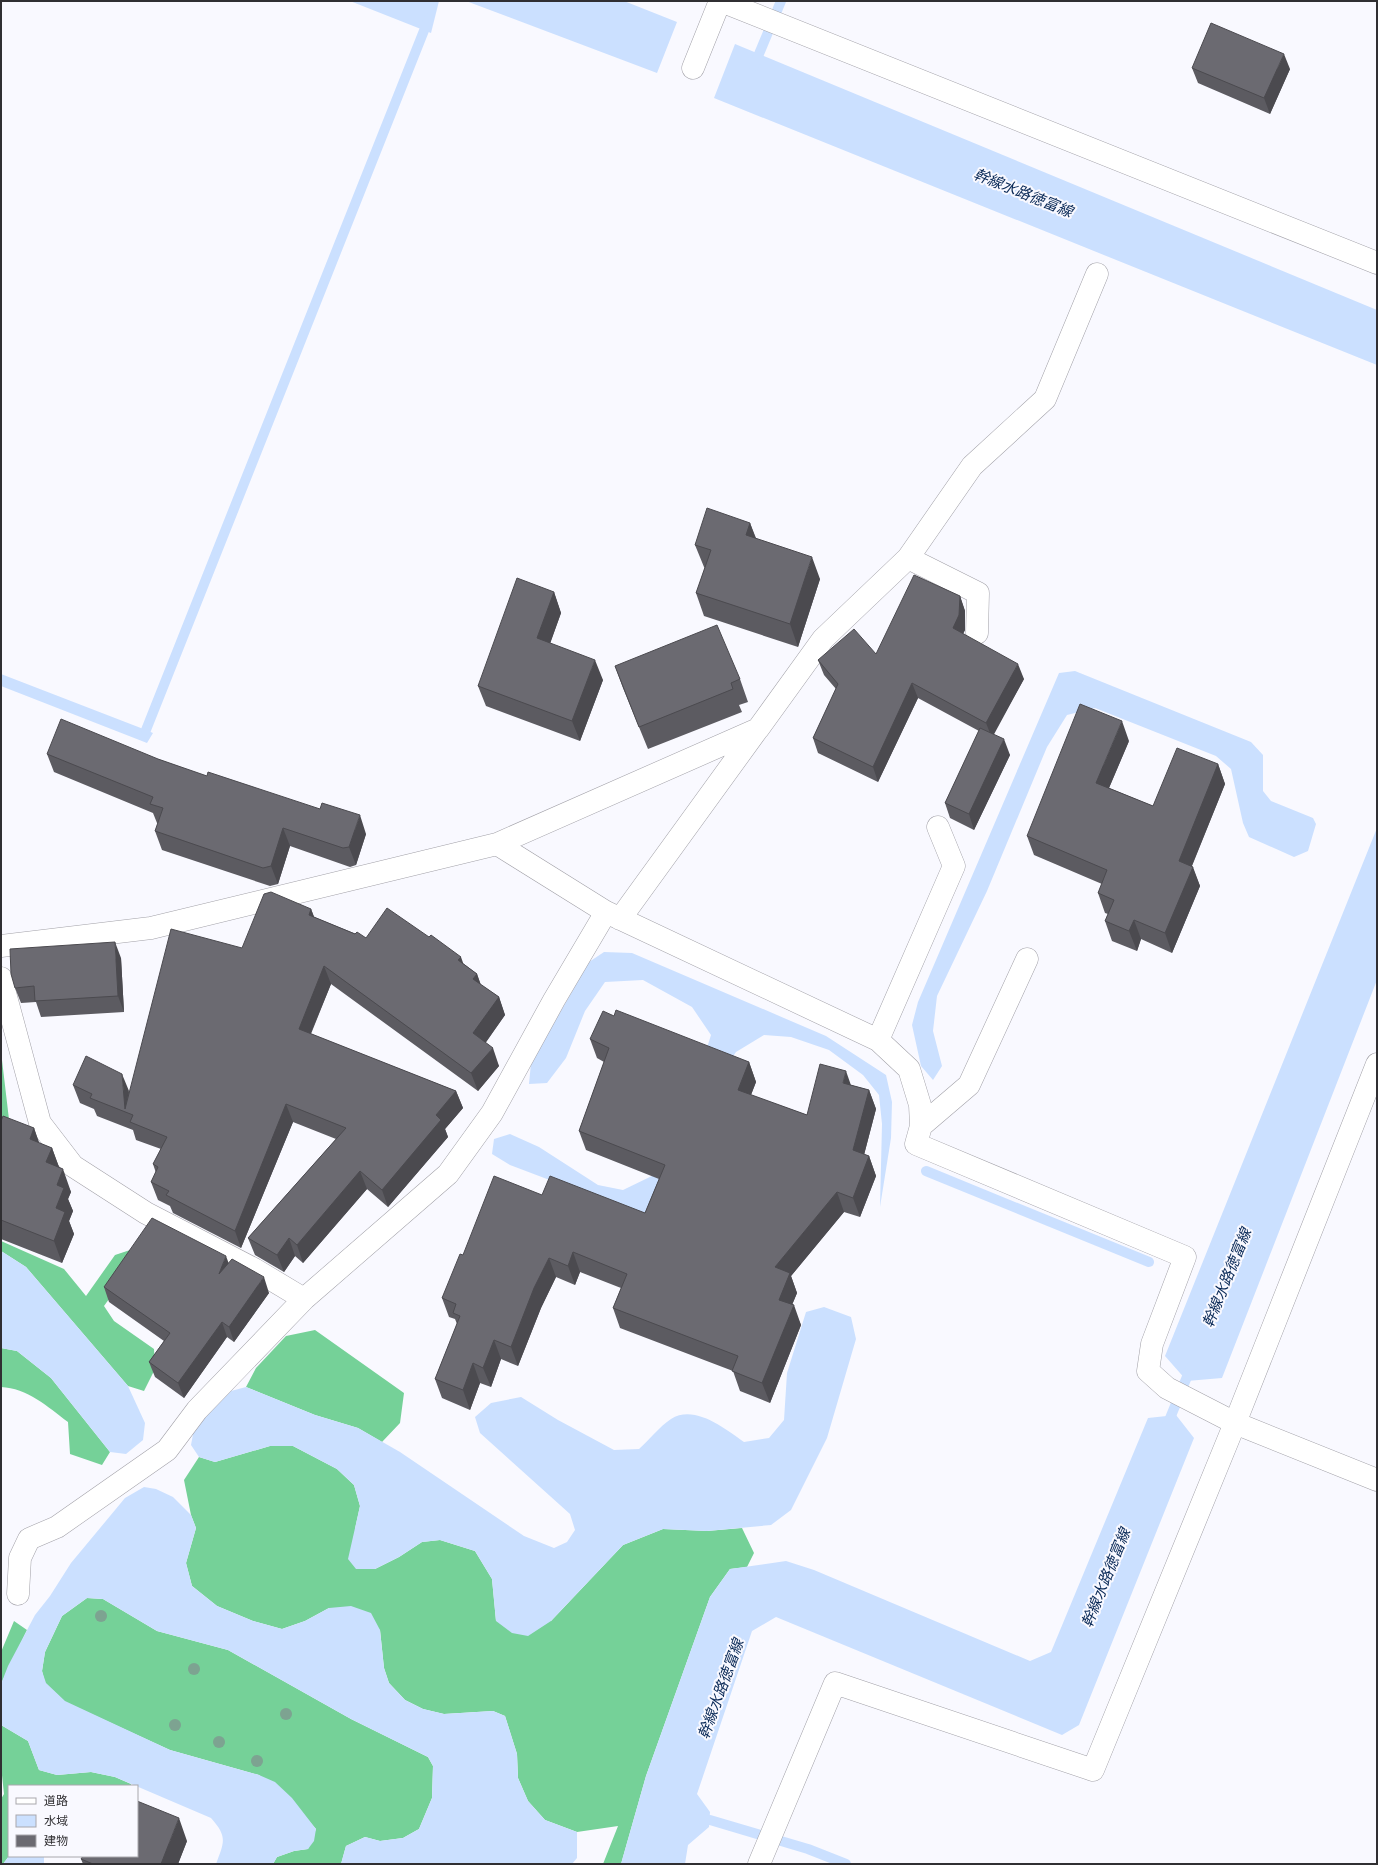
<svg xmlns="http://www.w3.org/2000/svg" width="1378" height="1865" font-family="'Libre Baskerville','Noto Sans JP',serif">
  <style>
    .forest { fill: #75d198 }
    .water { fill: #cbe0ff }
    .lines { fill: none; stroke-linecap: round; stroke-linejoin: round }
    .stream { stroke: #cbe0ff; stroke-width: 10 }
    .minor-casing { stroke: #a2a1a8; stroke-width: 23 }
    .minor { stroke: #fff; stroke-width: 22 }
    .tree { fill: #7da391 }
    .wall { fill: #5c5b61 }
    .shaded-wall { fill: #4b4a4f }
    .building { fill: #6b6a71; stroke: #4b4a4f }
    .labels { text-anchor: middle; stroke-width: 4; stroke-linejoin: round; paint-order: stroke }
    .water-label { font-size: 15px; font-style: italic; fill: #082856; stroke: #f9f9ff }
  </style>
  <rect width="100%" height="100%" fill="#f9f9ff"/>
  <!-- forest -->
  <path class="forest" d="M 2,1060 L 10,1128 L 1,1149 L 1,1061 Z
    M 1,1241 L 64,1269 L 86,1296 L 115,1255 L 130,1250 L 139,1257 L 104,1306 L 114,1321 L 154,1349 L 155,1369 L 144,1391 L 128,1386 L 26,1267 L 1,1251 Z
    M 315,1330 L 404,1393 L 400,1423 L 382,1442 L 358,1428 L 315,1415 L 246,1387 L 256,1368 L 286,1336 Z
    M 1,1348 L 17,1351 L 51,1378 L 110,1452 L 102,1465 L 70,1454 L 68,1422 C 48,1407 27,1388 1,1387 Z
    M 270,1446 L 293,1446 L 337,1469 L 354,1485 L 360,1506 L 355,1529 L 375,1569 L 399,1557 L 422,1542 L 440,1540 L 475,1551 L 492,1579 L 496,1621 L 551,1621 L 623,1545 L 663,1529 L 707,1531 L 742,1528 L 754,1553 L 747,1567 L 730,1569 L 710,1597 L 646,1776 L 621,1864 L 603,1864 L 618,1826 L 577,1832 L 545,1820 L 528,1801 L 518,1778 L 517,1754 L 505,1716 L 493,1711 L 444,1714 L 423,1709 L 405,1700 L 389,1683 L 384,1668 L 380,1630 L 329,1608 L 305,1621 L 282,1629 L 253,1621 L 217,1606 L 192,1586 L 186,1563 L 196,1528 L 191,1515 L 184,1480 L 199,1457 L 215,1462 Z
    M 87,1598 L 103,1599 L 157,1631 L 228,1650 L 351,1719 L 428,1757 L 433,1766 L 432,1798 L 419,1829 L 403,1838 L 380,1841 L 365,1837 L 346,1846 L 341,1864 L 273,1864 L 277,1857 L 294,1851 L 308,1849 L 316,1829 L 307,1819 L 259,1775 L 170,1750 L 65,1702 L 45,1683 L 42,1671 L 45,1652 L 62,1616 Z
    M 14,1621 L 27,1630 L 1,1684 L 1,1652 Z
    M 1,1725 L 28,1741 L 39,1770 L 57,1775 L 91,1772 L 115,1777 L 131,1784 L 131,1786 L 9,1786 L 9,1856 L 3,1864 L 1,1864 L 1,1799 L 4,1794 L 1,1766 Z"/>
  <!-- water -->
  <path class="water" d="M 350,1 L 439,1 L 431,33 Z
    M 466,1 L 624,1 L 677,22 L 657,73 Z
    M 735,44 L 1377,310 L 1377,365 L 714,98 Z
    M 1075,671 L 1251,742 L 1263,755 L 1263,791 L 1271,801 L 1313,818 L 1316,824 L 1308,851 L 1294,857 L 1249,837 L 1243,823 L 1231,769 L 1216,756 L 1095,708 L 1067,715 L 1047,747 L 987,891 L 937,996 L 933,1031 L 942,1066 L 933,1080 L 921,1066 L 912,1025 L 918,1002 L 1059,673 Z
    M 1,674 L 146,730 L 153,733 L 147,743 L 1,686 Z
    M 1377,828 L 1377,980 L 1222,1378 L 1187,1381 L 1165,1356 Z
    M 604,952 L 632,953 L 826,1036 L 886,1075 L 892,1102 L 891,1138 L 880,1207 L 882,1124 L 879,1095 L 863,1075 L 829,1050 L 791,1037 L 764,1035 L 736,1052 L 714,1085 L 651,1213 L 634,1212 L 510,1165 L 492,1154 L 494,1139 L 510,1134 L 539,1147 L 598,1185 L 623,1190 L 656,1174 L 682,1127 L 711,1035 L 692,1007 L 643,980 L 605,982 L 585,1011 L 566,1058 L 547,1083 L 529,1084 L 531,1063 L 589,962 Z
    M 1,1251 L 26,1267 L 128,1386 L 145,1423 L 143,1440 L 126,1454 L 110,1452 L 51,1378 L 17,1351 L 1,1348 Z
    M 824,1307 L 851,1317 L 856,1339 L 827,1438 L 791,1510 L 771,1525 L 707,1531 L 663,1529 L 623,1545 L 551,1621 L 528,1636 L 512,1633 L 496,1621 L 492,1579 L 475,1551 L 440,1540 L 422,1542 L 399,1557 L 375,1569 L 356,1569 L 348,1559 L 360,1506 L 354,1485 L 337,1469 L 293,1446 L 270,1446 L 215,1462 L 199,1457 L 191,1445 L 194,1429 L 231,1391 L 246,1387 L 315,1415 L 358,1428 L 400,1452 L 524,1536 L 554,1548 L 567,1542 L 575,1530 L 570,1514 L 480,1433 L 475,1417 L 491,1403 L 521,1397 L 558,1420 L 614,1450 L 639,1449 C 649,1440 659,1427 671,1419 C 695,1404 725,1429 744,1442 L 769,1438 L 784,1420 L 787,1373 L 806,1312 Z
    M 1176,1415 L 1194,1438 L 1079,1725 L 1062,1735 L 776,1617 L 752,1631 L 697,1794 L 710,1812 L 709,1827 L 688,1845 L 685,1864 L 621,1864 L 646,1776 L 710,1597 L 730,1569 L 786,1561 L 814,1570 L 1030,1661 L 1051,1652 L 1148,1418 Z
    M 144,1487 L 156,1489 L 173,1497 L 191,1515 L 196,1528 L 186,1563 L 192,1586 L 217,1606 L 253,1621 L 282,1629 L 305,1621 L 329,1608 L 351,1606 L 371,1613 L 380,1630 L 384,1668 L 389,1683 L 405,1700 L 423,1709 L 444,1714 L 493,1711 L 505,1716 L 517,1754 L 518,1778 L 528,1801 L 545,1820 L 577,1832 L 577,1858 L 572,1864 L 341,1864 L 346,1846 L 365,1837 L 380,1841 L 403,1838 L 419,1829 L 432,1798 L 433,1766 L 428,1757 L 351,1719 L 228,1650 L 157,1631 L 103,1599 L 87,1598 L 62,1616 L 45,1652 L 42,1671 L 46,1683 L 65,1701 L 170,1750 L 259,1775 L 275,1782 L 292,1798 L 316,1829 L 314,1841 L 308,1849 L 294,1851 L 277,1857 L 273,1864 L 216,1864 C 224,1842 228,1837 211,1818 L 115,1777 L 91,1772 L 57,1775 L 39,1770 L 28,1741 L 1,1725 L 1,1684 L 8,1666 L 35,1615 L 50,1596 L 71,1563 L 125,1498 Z
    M 9,1856 L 44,1856 L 44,1864 L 3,1864 Z"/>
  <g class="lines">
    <!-- stream -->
    <path class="stream" d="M 754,66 L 781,1
      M 146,730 L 429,18
      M 926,1171 L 1149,1262
      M 1166,1428 L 1191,1367
      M 710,1820 L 808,1849 L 846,1864"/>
    <!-- minor casing -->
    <g class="minor-casing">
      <path id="minor" d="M 721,1 L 1377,263
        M 693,68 L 720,1
        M 908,558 L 978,593 L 977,633
        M 497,844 L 758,729 L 823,639 L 908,558 L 972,466 L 1045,399 L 1097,274
        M 620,919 L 757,730
        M 1,946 L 151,928 L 497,844 L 606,912 L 878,1040 L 909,1069 L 920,1105 L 921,1126 L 916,1144 L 1185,1257 L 1152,1344 L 1148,1371 L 1167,1388 L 1235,1423 L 1377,1480
        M 1,978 L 40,1123 L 73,1166 L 146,1213 L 254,1269 L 304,1299
        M 878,1040 L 954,866 L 938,827
        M 921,1126 L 969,1085 L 1027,959
        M 18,1594 L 20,1558 L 29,1539 L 57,1527 L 167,1450 L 197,1410 L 304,1299 L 448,1174 L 492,1113 L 554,1000 L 606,912
        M 759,1864 L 835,1683 L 1093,1770 L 1235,1423 L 1377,1064"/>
    </g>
    <!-- minor -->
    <use href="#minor" class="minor"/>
  </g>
  <!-- trees -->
  <g class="tree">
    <circle cx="101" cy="1616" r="6"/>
    <circle cx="194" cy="1669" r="6"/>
    <circle cx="286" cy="1714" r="6"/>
    <circle cx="175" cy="1725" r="6"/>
    <circle cx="219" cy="1742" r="6"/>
    <circle cx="257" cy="1761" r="6"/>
  </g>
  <!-- wall -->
  <path class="wall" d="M 1192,68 L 1290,69 L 1270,114 L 1198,83 Z
    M 750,523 L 756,538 L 820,579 L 798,647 L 704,616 L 696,593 L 705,568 L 704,567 L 695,545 Z
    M 554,592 L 561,613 L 550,643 L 603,680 L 580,741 L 486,706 L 478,686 Z
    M 960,596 L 965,611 L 965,630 L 963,634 L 1024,679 L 993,734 L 1010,755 L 974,830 L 950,818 L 945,803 L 979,731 L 918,698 L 878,782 L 818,753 L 813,738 L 836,689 L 824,675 L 818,660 L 876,654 Z
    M 615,666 L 740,679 L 748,702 L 739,705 L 742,712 L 648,749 L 623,688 Z
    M 1129,741 L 1109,788 L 1153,806 L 1218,764 L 1225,784 L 1192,866 L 1200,886 L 1172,953 L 1141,939 L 1137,951 L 1112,941 L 1105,921 L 1108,914 L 1105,913 L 1098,893 L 1102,884 L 1034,855 L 1027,836 Z
    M 47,754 L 158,759 L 366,834 L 356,865 L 350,867 L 290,846 L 278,884 L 270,886 L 162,850 L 155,831 L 158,823 L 157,823 L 153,813 L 54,772 Z
    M 311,909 L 314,917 L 366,938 L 464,964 L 477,974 L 481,985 L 499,997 L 505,1015 L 485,1043 L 499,1066 L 478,1091 L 331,984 L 311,1034 L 456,1091 L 463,1108 L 445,1129 L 448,1137 L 388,1207 L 367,1189 L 303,1263 L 295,1256 L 284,1272 L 255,1255 L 248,1238 L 336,1139 L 293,1122 L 241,1248 L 173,1213 L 170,1206 L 158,1200 L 151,1182 L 156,1173 L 153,1164 L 161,1149 L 136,1140 L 133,1130 L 97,1116 L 94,1109 L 80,1103 L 73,1085 L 129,1092 L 242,948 Z
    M 121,958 L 124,1012 L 41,1017 L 36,1002 L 21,1003 L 15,988 Z
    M 614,1016 L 749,1062 L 756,1082 L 751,1095 L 807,1115 L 851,1085 L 869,1090 L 876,1109 L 864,1155 L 869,1156 L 876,1176 L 860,1217 L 844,1212 L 791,1276 L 797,1293 L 792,1305 L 801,1325 L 770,1403 L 740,1391 L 733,1371 L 620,1328 L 613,1308 L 621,1288 L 580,1272 L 575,1285 L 556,1277 L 541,1308 L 518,1366 L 501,1359 L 491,1387 L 480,1383 L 470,1410 L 442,1398 L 435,1379 L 457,1324 L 455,1319 L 449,1317 L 442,1298 L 463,1255 L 542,1195 L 645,1213 L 659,1179 L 586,1150 L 579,1131 L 604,1062 L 597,1058 L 590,1039 Z
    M 1,1121 L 34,1128 L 39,1143 L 52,1148 L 59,1167 L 71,1192 L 68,1199 L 73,1211 L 69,1221 L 74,1234 L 62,1263 L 1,1239 Z
    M 229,1263 L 269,1293 L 234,1342 L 227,1337 L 184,1398 L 155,1377 L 149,1362 L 164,1341 L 109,1302 L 104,1287 Z
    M 187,1841 L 178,1864 L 83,1864 L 81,1859 Z"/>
  <!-- shaded-wall -->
  <path class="shaded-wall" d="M 1284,54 L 1290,69 L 1270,114 L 1264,98 Z
    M 750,523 L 758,545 L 746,535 Z
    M 812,557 L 820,579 L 798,647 L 790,624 Z
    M 554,592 L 561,613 L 545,658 L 537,638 Z
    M 960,596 L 965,611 L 965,630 L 958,643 L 953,628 Z
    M 595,660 L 603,680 L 580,741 L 572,721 Z
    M 1018,664 L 1024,679 L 992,738 L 986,723 Z
    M 912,683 L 918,698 L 878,782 L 873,767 Z
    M 1122,721 L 1129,741 L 1103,802 L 1096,783 Z
    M 1004,739 L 1010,755 L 974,830 L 969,814 Z
    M 1218,764 L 1225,784 L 1186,880 L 1179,861 Z
    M 360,815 L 366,834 L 356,865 L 349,847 Z
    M 283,828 L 290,846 L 278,884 L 271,866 Z
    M 1193,867 L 1200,886 L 1172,953 L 1165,933 Z
    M 311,909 L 318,927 L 309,915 Z
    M 1134,920 L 1141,939 L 1137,951 L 1129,931 Z
    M 115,942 L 121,958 L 124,1012 L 118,996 Z
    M 461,957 L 467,974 L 458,960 Z
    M 324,966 L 331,984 L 305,1047 L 299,1029 Z
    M 477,974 L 483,992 L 473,979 Z
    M 499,997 L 505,1015 L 480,1051 L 473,1033 Z
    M 493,1048 L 499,1066 L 478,1091 L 471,1073 Z
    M 749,1062 L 756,1082 L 745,1110 L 738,1090 Z
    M 846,1071 L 853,1091 L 843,1083 Z
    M 122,1074 L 129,1091 L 125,1109 Z
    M 869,1090 L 876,1109 L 860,1170 L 853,1150 Z
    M 456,1091 L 463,1108 L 445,1129 L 448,1137 L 388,1207 L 382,1190 L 436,1115 Z
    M 286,1104 L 293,1122 L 241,1248 L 235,1231 Z
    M 34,1128 L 42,1151 L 30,1139 Z
    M 52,1148 L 60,1170 L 46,1162 Z
    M 869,1156 L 876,1176 L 860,1217 L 853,1198 Z
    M 63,1169 L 71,1192 L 68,1199 L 73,1211 L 69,1221 L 74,1234 L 62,1263 L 54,1241 L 56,1208 L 57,1185 Z
    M 360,1171 L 367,1189 L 303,1263 L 297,1245 Z
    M 837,1192 L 844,1212 L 791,1276 L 797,1293 L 786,1319 L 779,1300 L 775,1267 Z
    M 289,1238 L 295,1256 L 284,1272 L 277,1255 Z
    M 573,1252 L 580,1272 L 575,1285 L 568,1266 Z
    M 226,1256 L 232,1272 L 219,1274 Z
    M 549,1258 L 556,1277 L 541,1308 L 518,1366 L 511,1347 L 534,1288 Z
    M 264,1277 L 269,1293 L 234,1342 L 229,1327 Z
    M 794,1305 L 801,1325 L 770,1403 L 762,1383 Z
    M 222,1322 L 227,1337 L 184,1398 L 178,1383 Z
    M 494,1340 L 501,1359 L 491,1387 L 483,1368 Z
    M 473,1363 L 480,1383 L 470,1410 L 463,1390 Z
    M 179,1818 L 187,1841 L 178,1864 L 161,1864 Z"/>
  <!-- building -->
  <path class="building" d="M 1211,23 L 1284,54 L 1264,98 L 1192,68 Z
    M 707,508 L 750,523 L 746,535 L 812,557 L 790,624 L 696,593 L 711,550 L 695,545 Z
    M 914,575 L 960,596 L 959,615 L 953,628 L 1018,664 L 986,723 L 912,683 L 873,767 L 813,738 L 838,684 L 818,660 L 854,629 L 876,654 Z
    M 517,578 L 554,592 L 537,638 L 595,660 L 572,721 L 478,686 Z
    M 717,625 L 740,679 L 731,683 L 733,689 L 639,727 L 615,666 Z
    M 1080,704 L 1122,721 L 1096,783 L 1153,806 L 1177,748 L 1218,764 L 1179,861 L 1193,867 L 1165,933 L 1134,920 L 1129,931 L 1105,921 L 1114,900 L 1098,893 L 1107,870 L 1027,836 Z
    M 61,719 L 158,759 L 207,776 L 208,772 L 320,809 L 322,803 L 360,815 L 349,847 L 343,848 L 283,828 L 271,866 L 263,868 L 155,831 L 163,808 L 150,804 L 153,797 L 47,754 Z
    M 980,728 L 1004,739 L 969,814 L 945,803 Z
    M 271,892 L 311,909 L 309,915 L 355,934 L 357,932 L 366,938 L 387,908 L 429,937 L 431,935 L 461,957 L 458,960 L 477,974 L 473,979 L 499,997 L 473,1033 L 493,1048 L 471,1073 L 324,966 L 299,1029 L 456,1091 L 436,1115 L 441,1120 L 382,1190 L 360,1171 L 297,1245 L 289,1238 L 277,1255 L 248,1238 L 346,1128 L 286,1104 L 235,1231 L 166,1195 L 169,1191 L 151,1182 L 158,1167 L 153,1164 L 167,1137 L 130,1122 L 133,1115 L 90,1098 L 92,1094 L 73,1085 L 86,1056 L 122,1074 L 125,1109 L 171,929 L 242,948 L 264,894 Z
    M 115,942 L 118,996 L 35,1001 L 34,986 L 15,988 L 11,974 L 10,949 Z
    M 616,1010 L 749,1062 L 738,1090 L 807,1115 L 820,1064 L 846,1071 L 843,1083 L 869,1090 L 853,1150 L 869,1156 L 853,1198 L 837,1192 L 775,1267 L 790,1273 L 779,1300 L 794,1305 L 762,1383 L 732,1371 L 738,1356 L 613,1308 L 627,1274 L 573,1252 L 568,1266 L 549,1258 L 534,1288 L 511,1347 L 494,1340 L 483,1368 L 473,1363 L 463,1390 L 435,1379 L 460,1316 L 453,1313 L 456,1304 L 442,1298 L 460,1254 L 463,1255 L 494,1176 L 542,1195 L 550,1176 L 645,1213 L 665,1165 L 579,1131 L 609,1048 L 590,1039 L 603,1011 L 614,1016 Z
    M 3,1116 L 34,1128 L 30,1139 L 52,1148 L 46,1162 L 63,1169 L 57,1185 L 64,1188 L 56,1208 L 65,1212 L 54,1241 L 1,1220 L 1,1121 Z
    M 152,1218 L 226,1256 L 219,1274 L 232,1259 L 264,1277 L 229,1327 L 222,1322 L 178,1383 L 149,1362 L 170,1333 L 104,1287 Z
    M 137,1801 L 179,1818 L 161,1864 L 93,1864 L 81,1859 L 83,1856 L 137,1856 Z"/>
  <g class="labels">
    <!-- water labels -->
    <g class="water-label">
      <text transform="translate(1023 193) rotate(22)" y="5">幹線水路徳富線</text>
      <text transform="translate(1227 1278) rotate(-68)" y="5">幹線水路徳富線</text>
      <text transform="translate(1106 1578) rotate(-68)" y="5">幹線水路徳富線</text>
      <text transform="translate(721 1689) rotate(-70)" y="5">幹線水路徳富線</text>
    </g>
  </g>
  <!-- border -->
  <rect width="1378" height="1865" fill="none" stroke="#302f32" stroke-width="4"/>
  <!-- legend -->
  <rect x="8" y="1785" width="130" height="72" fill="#f9f9ff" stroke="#a9a8ad"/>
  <rect x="16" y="1798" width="20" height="6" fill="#ffffff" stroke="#a9a8ad"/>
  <text x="44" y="1805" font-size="12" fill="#302f32">道路</text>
  <rect x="16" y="1815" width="20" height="12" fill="#cbe0ff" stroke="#a9a8ad"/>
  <text x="44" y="1825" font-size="12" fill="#302f32">水域</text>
  <rect x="16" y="1835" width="20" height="12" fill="#6b6a71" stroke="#a9a8ad"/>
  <text x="44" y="1845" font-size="12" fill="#302f32">建物</text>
</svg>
